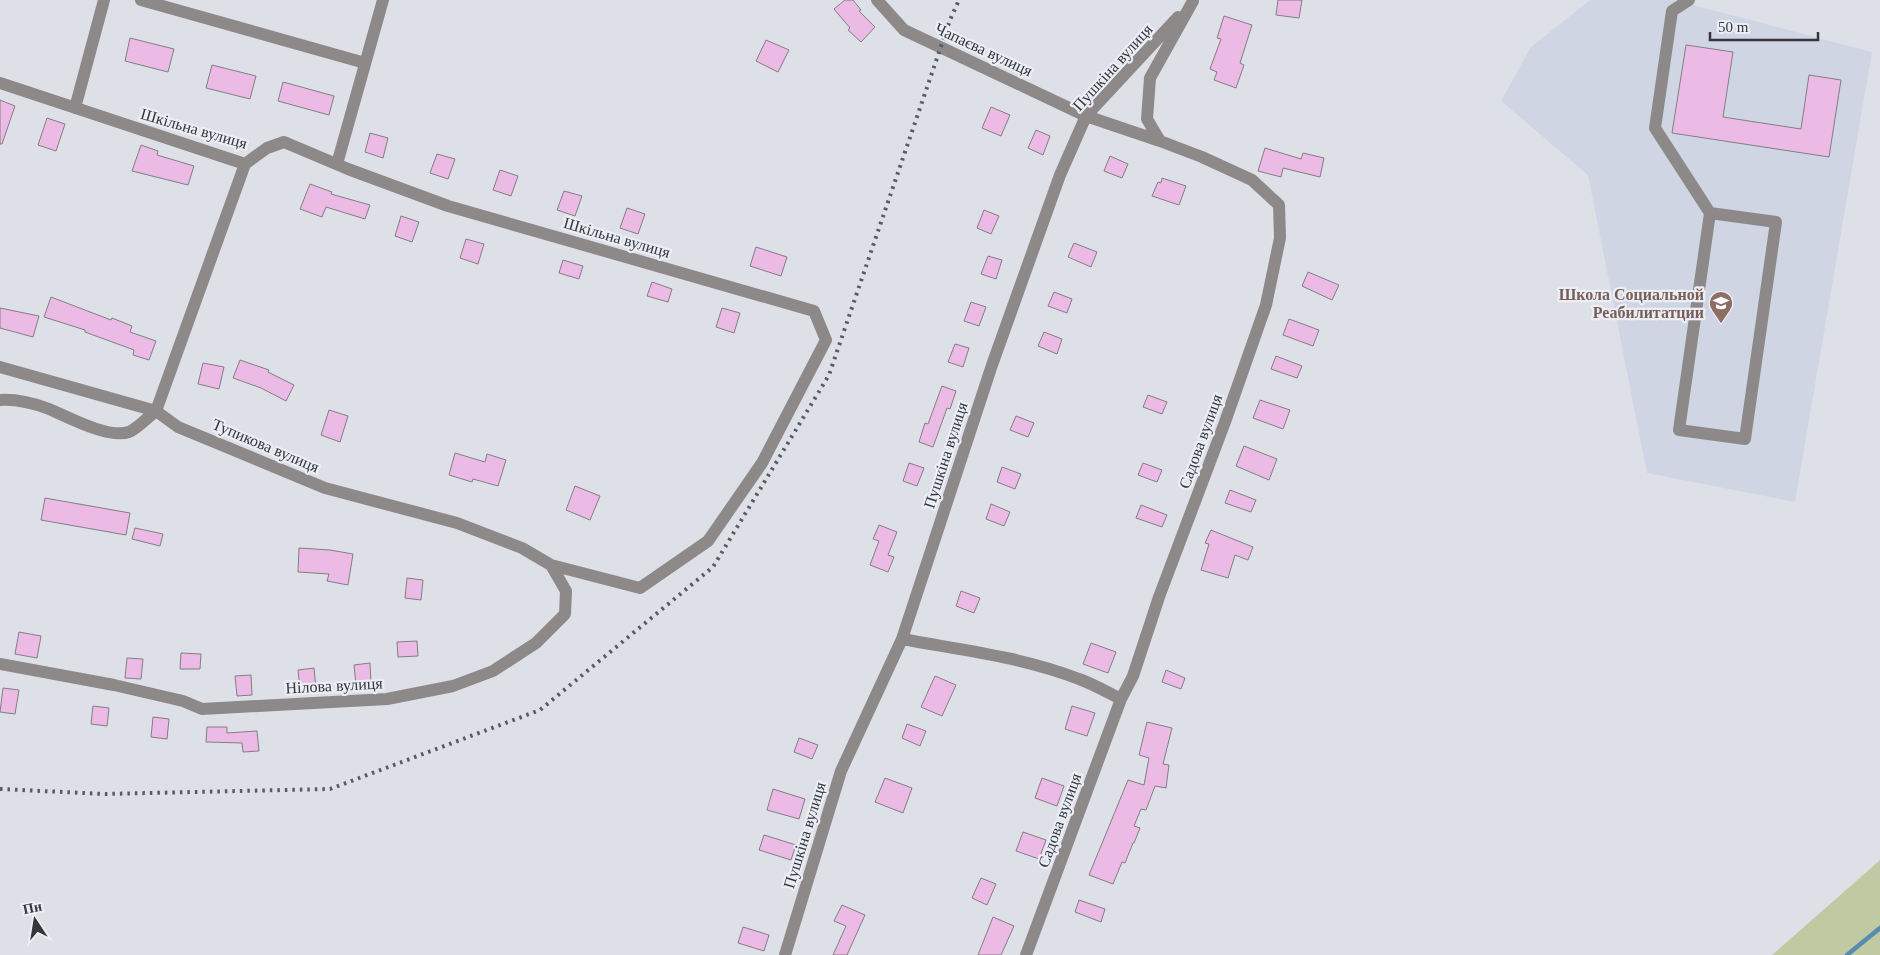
<svg xmlns="http://www.w3.org/2000/svg" width="1880" height="955" font-family="'Times New Roman',serif">
  <style>
    .built { fill: #d0d5e4 }
    .green { fill: #bfcaa2 }
    .lines { fill: none; stroke-linecap: round; stroke-linejoin: round }
    .stream { stroke: #598ab0; stroke-width: 4.5 }
    .building { fill: #ebbbe5; stroke: #847d83 }
    .minor { stroke: #8d8989; stroke-width: 12 }
    .rail { stroke: #585a5e; stroke-width: 4; stroke-dasharray: 2.5 5; stroke-linecap: butt }
    .labels { text-anchor: middle; stroke-width: 4.5; stroke-linejoin: round; paint-order: stroke }
    .street-label { font-size: 16px; fill: #35363a; stroke: #ebeef6 }
    .education-label { font-size: 16px; font-weight: bold; fill: #785e54; stroke: #ebeef6; text-anchor: end }
  </style>
  <rect width="100%" height="100%" fill="#dee0e8"/>
  <!-- built -->
  <path class="built" d="M 1590,0 L 1674,0 L 1872,52 L 1795,502 L 1647,473 L 1588,175 L 1501,101 L 1531,47 Z"/>
  <!-- green -->
  <path class="green" d="M 1880,859 L 1880,955 L 1772,955 L 1879,861 Z"/>
  <g class="lines">
    <!-- stream -->
    <path class="stream" d="M 1847,955 L 1880,928"/>
  </g>
  <!-- building -->
  <path class="building" d="M 845,0 L 853,0 L 861,10 L 859,11 L 875,27 L 861,42 L 848,30 L 850,28 L 834,9 Z
    M 1278,0 L 1302,0 L 1299,18 L 1276,15 Z
    M 1224,16 L 1252,25 L 1240,63 L 1244,65 L 1236,88 L 1214,80 L 1217,72 L 1210,69 L 1221,39 L 1217,38 Z
    M 130,38 L 174,49 L 168,72 L 125,61 Z
    M 766,40 L 789,50 L 778,72 L 756,61 Z
    M 1686,45 L 1733,52 L 1723,117 L 1801,129 L 1809,75 L 1841,80 L 1829,157 L 1672,133 Z
    M 212,65 L 256,76 L 250,99 L 206,88 Z
    M 283,82 L 334,96 L 329,115 L 278,101 Z
    M 0,100 L 15,106 L 2,144 L 0,144 Z
    M 991,107 L 1010,115 L 1001,136 L 982,128 Z
    M 47,118 L 65,124 L 56,151 L 38,145 Z
    M 1036,130 L 1050,136 L 1043,155 L 1028,148 Z
    M 370,133 L 388,138 L 383,158 L 365,152 Z
    M 141,145 L 158,151 L 157,155 L 194,166 L 188,185 L 132,171 Z
    M 1265,148 L 1301,159 L 1303,153 L 1324,158 L 1320,177 L 1283,168 L 1281,177 L 1258,171 Z
    M 437,154 L 455,159 L 448,179 L 430,173 Z
    M 1110,156 L 1128,164 L 1122,178 L 1104,171 Z
    M 500,170 L 518,176 L 511,196 L 493,190 Z
    M 1162,178 L 1186,186 L 1179,205 L 1152,196 L 1158,182 L 1161,183 Z
    M 310,184 L 332,192 L 331,194 L 370,205 L 365,219 L 326,207 L 322,217 L 300,209 Z
    M 564,191 L 582,196 L 575,216 L 557,210 Z
    M 627,208 L 645,214 L 638,234 L 620,228 Z
    M 984,210 L 999,216 L 991,234 L 977,228 Z
    M 401,216 L 419,222 L 412,242 L 395,236 Z
    M 466,239 L 484,244 L 478,264 L 460,258 Z
    M 1074,243 L 1097,252 L 1091,267 L 1068,257 Z
    M 756,247 L 787,257 L 781,276 L 750,266 Z
    M 988,256 L 1002,260 L 996,279 L 981,274 Z
    M 563,260 L 583,266 L 579,279 L 559,273 Z
    M 1308,272 L 1339,285 L 1332,300 L 1302,286 Z
    M 652,282 L 672,289 L 668,302 L 647,296 Z
    M 1054,292 L 1072,299 L 1067,313 L 1048,306 Z
    M 51,297 L 111,320 L 112,318 L 132,326 L 130,332 L 156,341 L 149,360 L 133,355 L 134,350 L 85,332 L 85,330 L 44,317 Z
    M 971,302 L 986,307 L 979,326 L 964,321 Z
    M 0,308 L 39,316 L 33,337 L 0,328 Z
    M 722,308 L 740,313 L 734,333 L 716,327 Z
    M 1289,319 L 1319,330 L 1313,346 L 1283,335 Z
    M 1044,332 L 1062,339 L 1057,354 L 1038,346 Z
    M 955,344 L 969,348 L 963,367 L 948,362 Z
    M 1276,356 L 1302,366 L 1297,378 L 1271,369 Z
    M 240,360 L 269,370 L 268,372 L 294,385 L 286,401 L 261,388 L 233,378 Z
    M 203,363 L 224,367 L 219,389 L 198,384 Z
    M 942,386 L 956,391 L 950,409 L 947,408 L 933,447 L 919,442 L 925,423 L 928,424 Z
    M 1148,395 L 1167,402 L 1162,414 L 1143,407 Z
    M 1260,400 L 1290,410 L 1283,429 L 1253,418 Z
    M 329,410 L 348,416 L 340,442 L 321,435 Z
    M 1016,416 L 1034,423 L 1028,437 L 1010,430 Z
    M 1244,446 L 1277,459 L 1269,480 L 1236,466 Z
    M 455,453 L 485,462 L 487,454 L 506,460 L 498,486 L 473,479 L 472,482 L 449,475 Z
    M 909,463 L 924,468 L 917,486 L 903,481 Z
    M 1143,463 L 1162,470 L 1157,482 L 1138,475 Z
    M 1002,467 L 1021,474 L 1015,489 L 997,482 Z
    M 575,486 L 600,496 L 590,520 L 566,510 Z
    M 1230,490 L 1256,500 L 1251,512 L 1225,503 Z
    M 45,498 L 130,513 L 126,535 L 41,520 Z
    M 991,504 L 1010,512 L 1004,526 L 986,519 Z
    M 1141,505 L 1167,515 L 1162,527 L 1136,518 Z
    M 879,525 L 897,532 L 888,555 L 894,557 L 888,572 L 870,565 L 879,541 L 873,539 Z
    M 135,528 L 163,534 L 160,546 L 132,539 Z
    M 1211,530 L 1253,547 L 1248,560 L 1235,555 L 1228,578 L 1201,570 L 1209,544 L 1205,543 Z
    M 299,548 L 330,550 L 353,554 L 348,585 L 327,581 L 329,574 L 298,572 Z
    M 407,578 L 423,580 L 421,600 L 405,598 Z
    M 961,591 L 980,598 L 974,613 L 956,606 Z
    M 19,632 L 41,636 L 37,658 L 15,654 Z
    M 417,641 L 418,656 L 398,657 L 397,642 Z
    M 1091,643 L 1116,652 L 1108,673 L 1083,664 Z
    M 181,653 L 201,654 L 200,669 L 180,669 Z
    M 127,658 L 143,659 L 141,679 L 125,678 Z
    M 370,663 L 371,683 L 356,685 L 354,665 Z
    M 314,668 L 316,689 L 300,690 L 298,670 Z
    M 1166,670 L 1185,678 L 1181,689 L 1162,682 Z
    M 251,675 L 252,695 L 237,696 L 235,676 Z
    M 935,676 L 956,685 L 942,716 L 921,707 Z
    M 3,688 L 19,690 L 15,714 L 0,712 Z
    M 93,706 L 109,708 L 107,726 L 91,724 Z
    M 1072,706 L 1095,713 L 1087,736 L 1065,729 Z
    M 153,717 L 169,719 L 167,739 L 151,737 Z
    M 1147,722 L 1172,728 L 1163,764 L 1169,765 L 1166,788 L 1155,786 L 1146,810 L 1141,809 L 1134,826 L 1140,828 L 1134,843 L 1133,843 L 1125,863 L 1122,862 L 1113,884 L 1089,875 L 1128,780 L 1144,785 L 1149,758 L 1139,755 Z
    M 907,724 L 926,731 L 920,746 L 902,738 Z
    M 207,727 L 227,727 L 227,733 L 257,731 L 259,751 L 243,752 L 242,743 L 206,742 Z
    M 799,738 L 818,745 L 812,759 L 794,752 Z
    M 885,778 L 912,788 L 903,813 L 875,802 Z
    M 1042,778 L 1064,786 L 1057,806 L 1035,798 Z
    M 773,789 L 805,799 L 799,819 L 767,810 Z
    M 1023,832 L 1046,840 L 1039,859 L 1016,851 Z
    M 764,835 L 796,845 L 791,860 L 759,850 Z
    M 981,878 L 996,884 L 987,905 L 972,898 Z
    M 1079,900 L 1105,909 L 1101,922 L 1075,912 Z
    M 842,905 L 865,915 L 847,955 L 833,955 L 846,926 L 834,921 Z
    M 993,917 L 1014,926 L 1001,955 L 978,955 Z
    M 743,927 L 769,935 L 764,951 L 738,943 Z"/>
  <g class="lines">
    <!-- minor -->
    <path class="minor" d="M 141,0 L 365,63
      M 877,0 L 904,30 L 1086,116 L 1160,141
      M 1689,0 L 1672,11 L 1655,128 L 1710,213
      M 0,83 L 245,164 L 267,148 L 284,142 L 348,169 L 448,206 L 814,311 L 826,340 L 762,463 L 708,541 L 640,588 L 551,565
      M 75,108 L 104,0
      M 337,164 L 383,0
      M 1710,213 L 1776,222 L 1745,439 L 1679,430 Z
      M 0,367 L 156,411 L 178,427 L 325,488 L 457,523 L 522,548 L 551,565 L 566,591 L 565,614 L 536,643 L 493,671 L 453,686 L 387,699 L 202,709 L 183,701 L 114,685 L 0,664
      M 0,400 C 17,399 33,403 49,409 C 68,417 108,439 129,432 C 137,429 149,416 156,411 L 245,164
      M 902,639 C 961,650 1023,657 1079,679 C 1093,684 1107,692 1121,699
      M 785,955 L 841,771 L 902,639 L 992,365 L 1060,175 L 1086,116 L 1178,17
      M 1026,955 L 1121,699 L 1133,676 L 1159,597 L 1225,422 L 1266,305 L 1280,238 L 1279,205 L 1252,180 L 1202,157 L 1160,141 L 1147,119 L 1150,78 L 1193,1"/>
    <!-- rail -->
    <path class="rail" d="M 0,789 L 105,794 L 330,789 L 540,710 L 713,567 L 829,375 L 950,20 L 959,0"/>
  </g>
  <!-- icons -->
  <defs>
    <g id="university-pin" transform="scale(1.25)"><path d="M0 17L-7.5 6A9.5 9.5 0 1 1 7.5 6Z" fill="#8d6e63" stroke="#ebeef6"/><path d="M0-5L7-2L0 1L-7-2ZM-4 1L0 2.5L4 1V4Q0 6-4 4Z" fill="#fff"/></g>
  </defs>
  <g fill-rule="evenodd">
    <use href="#university-pin" x="1721" y="303"/>
  </g>
  <g class="labels">
    <!-- street labels -->
    <g class="street-label">
      <text transform="translate(984 49) rotate(25)" y="6">Чапаєва вулиця</text>
      <text transform="translate(1112 67) rotate(-48)" y="6">Пушкіна вулиця</text>
      <text transform="translate(194 128) rotate(16)" y="6">Шкільна вулиця</text>
      <text transform="translate(617 237) rotate(16)" y="6">Шкільна вулиця</text>
      <text transform="translate(1200 441) rotate(-70)" y="6">Садова вулиця</text>
      <text transform="translate(266 445) rotate(23)" y="6">Тупикова вулиця</text>
      <text transform="translate(945 455) rotate(-72)" y="6">Пушкіна вулиця</text>
      <text transform="translate(334 685) rotate(-3)" y="6">Нілова вулиця</text>
      <text transform="translate(1059 820) rotate(-70)" y="6">Садова вулиця</text>
      <text transform="translate(804 835) rotate(-73)" y="6">Пушкіна вулиця</text>
    </g>
    <!-- education labels -->
    <g class="education-label">
      <text x="1704" y="300">Школа Социальной<tspan x="1704" dy="18">Реабилитатции</tspan></text>
    </g>
  </g>
  <!-- north arrow -->
  <g transform="translate(35 920) rotate(348)" stroke="#ebeef6" stroke-width="4" paint-order="stroke">
  <path d="M0-4L9 19L0 12L-9 19Z" fill="#35363a"/>
  <text y="-8" font-size="14" font-weight="bold" text-anchor="middle" fill="#35363a">Пн</text>
  </g>
  <!-- scale -->
  <path d="M1710 32v8h108v-8" fill="none" stroke="#35363a" stroke-width="2.5"/>
  <text x="1718" y="32" font-size="15" fill="#35363a" stroke="#ebeef6" stroke-width="4" paint-order="stroke">50 m</text>
</svg>
